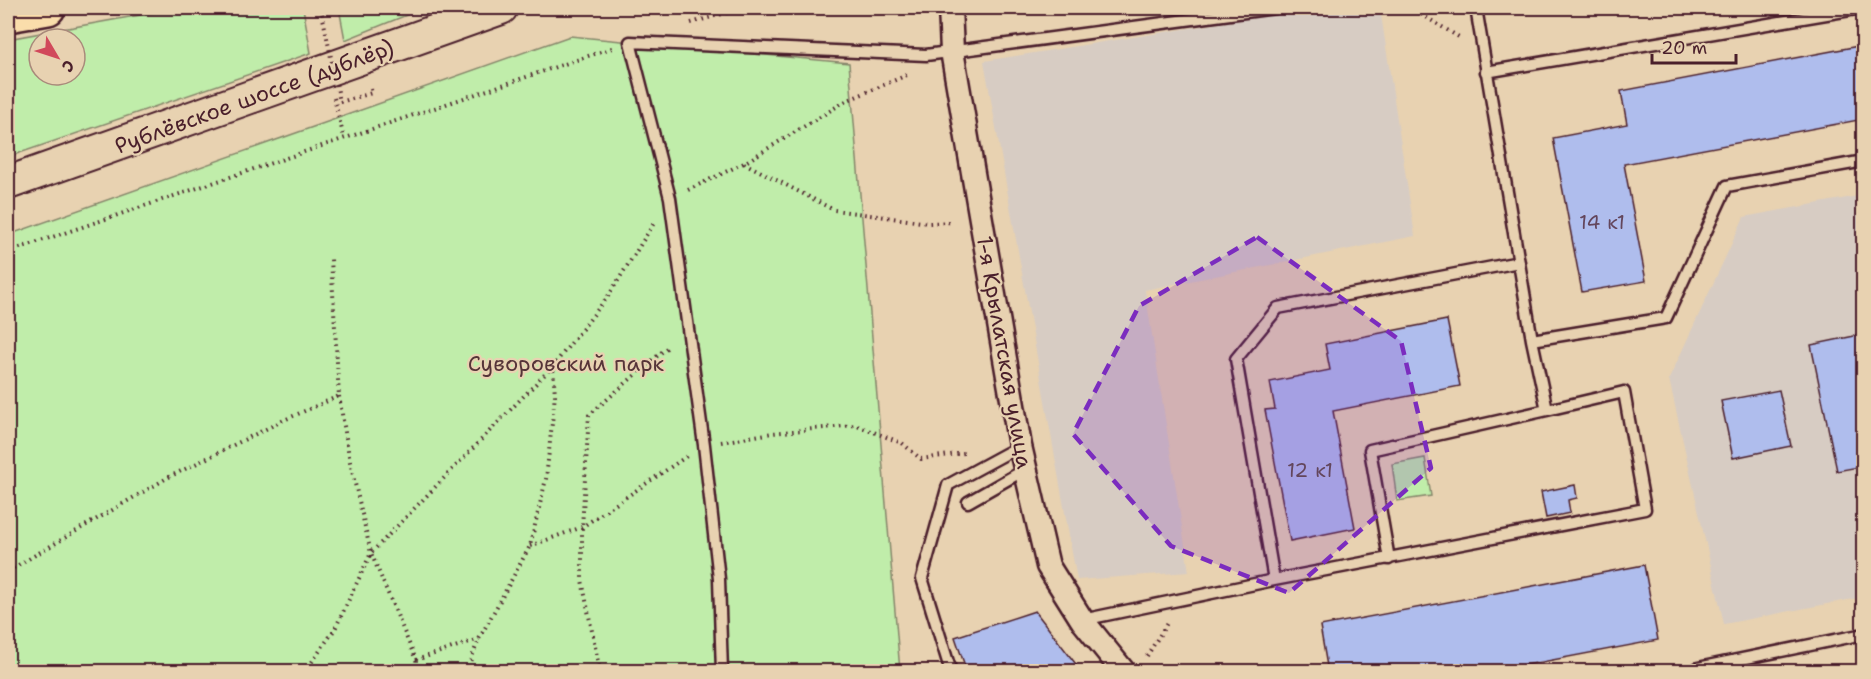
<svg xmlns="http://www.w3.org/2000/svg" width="1871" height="679" font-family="'Shantell Sans',sans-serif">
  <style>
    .built { fill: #d7ccc3 }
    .green { fill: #c0edaa; stroke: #85866a; stroke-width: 1.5; fill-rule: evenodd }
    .building { fill: #afbded; stroke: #4a1f2b; stroke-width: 1.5 }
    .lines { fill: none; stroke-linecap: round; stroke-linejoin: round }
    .lane-casing { stroke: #4a1f2b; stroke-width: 15 }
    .street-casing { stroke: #4a1f2b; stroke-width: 27 }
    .secondary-casing { stroke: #4a1f2b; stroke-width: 36 }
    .primary-casing { stroke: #4a1f2b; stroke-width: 38 }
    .path { stroke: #4a1f2b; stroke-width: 4; stroke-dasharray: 1.5 4.5; stroke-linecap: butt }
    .lane { stroke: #e8d2b1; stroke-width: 10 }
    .street { stroke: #e8d2b1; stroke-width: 22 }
    .secondary { stroke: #e8d2b1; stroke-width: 32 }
    .primary { stroke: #faddab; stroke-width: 33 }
    .path-bridge { stroke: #4a1f2b; stroke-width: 4; stroke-dasharray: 1.5 4.5; stroke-linecap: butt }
    .marked { fill: #7b2cbf; fill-opacity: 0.2; stroke: #7b2cbf; stroke-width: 4.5; stroke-dasharray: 12 8; stroke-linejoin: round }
    .labels { text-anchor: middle; stroke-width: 4.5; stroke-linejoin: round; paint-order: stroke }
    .number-label { font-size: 20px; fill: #63465c }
    .street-label { font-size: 22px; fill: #4a1f2b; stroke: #e8d2b1 }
    .park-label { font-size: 22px; fill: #563438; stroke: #e8d2b1 }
  </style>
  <rect width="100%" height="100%" fill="#e8d2b1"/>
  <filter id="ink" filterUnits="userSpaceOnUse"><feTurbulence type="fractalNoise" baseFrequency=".0167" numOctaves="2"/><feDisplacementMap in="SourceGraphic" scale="12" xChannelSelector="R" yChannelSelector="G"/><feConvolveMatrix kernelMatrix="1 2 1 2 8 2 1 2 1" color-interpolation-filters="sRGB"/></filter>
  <g filter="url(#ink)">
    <!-- built -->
    <path class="built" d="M 1315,8 L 1380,8 L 1415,236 L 1145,290 L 1189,572 L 1077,580 L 984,61 Z
      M 1863,195 L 1863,597 L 1724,624 L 1669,379 L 1744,217 Z"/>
    <!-- green -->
    <path class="green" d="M 179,8 L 303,8 L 311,53 L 8,157 L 8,39 ZM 39,39 L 75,39 L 75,75 L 39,75 Z
      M 339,8 L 424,8 L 345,40 Z
      M 570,36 L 849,63 L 900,671 L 8,671 L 8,235 Z
      M 1425,458 L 1431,496 L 1397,501 L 1392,464 Z"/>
    <!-- building -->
    <path class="building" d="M 1864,45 L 1864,119 L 1624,164 L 1646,281 L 1582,292 L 1553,138 L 1627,124 L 1621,91 Z
      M 1447,320 L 1460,386 L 1333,411 L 1355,528 L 1290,541 L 1265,410 L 1275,409 L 1270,382 L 1330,370 L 1325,344 Z
      M 1864,334 L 1864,466 L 1837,471 L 1811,345 Z
      M 1779,390 L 1791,446 L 1733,458 L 1721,401 Z
      M 1575,485 L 1577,498 L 1568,500 L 1570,513 L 1546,518 L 1541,492 Z
      M 1644,565 L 1658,640 L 1489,672 L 1328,672 L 1320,626 Z
      M 1035,611 L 1082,672 L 967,672 L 955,637 Z"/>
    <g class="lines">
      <!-- lane casing -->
      <g class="lane-casing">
        <path id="lane" d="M 1486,72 L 1862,8
          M 1532,340 L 1666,318 L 1727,186 L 1864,161
          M 968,502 L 1026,469
          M 1389,559 L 1370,450 L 1547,410
          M 1274,580 L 1236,359 L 1278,308 L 1519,262
          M 1082,620 L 1274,580 L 1645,509 L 1624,392 L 1547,410 L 1532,340 L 1476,8
          M 1698,668 L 1864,634
          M 722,672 L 719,579 L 704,445 L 670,198 L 630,42 L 926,55 L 1275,8
          M 951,672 L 922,578 L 948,485 L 1020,446"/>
      </g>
      <!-- street casing -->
      <g class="street-casing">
        <path id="street" d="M 950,8 L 952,51 L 1020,446 L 1048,566 L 1082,620 L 1124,672"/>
      </g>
      <!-- secondary casing -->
      <g class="secondary-casing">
        <path id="secondary" d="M 8,183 L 501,8"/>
      </g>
      <!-- primary casing -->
      <g class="primary-casing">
        <path id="primary" d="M 8,15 L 48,8"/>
      </g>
      <!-- path -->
      <path class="path" d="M 1411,8 L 1462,39
        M 691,23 L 743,8
        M 334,98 L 344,138
        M 340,102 L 372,93 L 370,85
        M 744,163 L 834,210 L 929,223 L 953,222
        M 688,190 L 744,163 L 846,101 L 907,75
        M 8,252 L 612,48
        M 339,396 L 350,462 L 371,553 L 416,660 L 423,672
        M 721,442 L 772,433 L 855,425 L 902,443 L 921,459 L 964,453
        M 530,546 L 582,527 L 687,456
        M 8,571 L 167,478 L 284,420 L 339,396 L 331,259
        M 1147,656 L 1167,623
        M 416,660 L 479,639
        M 305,672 L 335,629 L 371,553 L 553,366 L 609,295 L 654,223
        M 466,672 L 479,639 L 530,546 L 546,479 L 555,395 L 553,367
        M 600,672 L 582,580 L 582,527 L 589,415 L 670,345"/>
      <!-- lane -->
      <use href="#lane" class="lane"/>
      <!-- street -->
      <use href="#street" class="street"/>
      <!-- secondary -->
      <use href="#secondary" class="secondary"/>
      <!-- primary -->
      <use href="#primary" class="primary"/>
      <!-- path-bridge -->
      <path class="path-bridge" d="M 321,8 L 340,102"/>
    </g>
  </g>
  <!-- marked area -->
  <path class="marked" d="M 1257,237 L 1401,341 L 1431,468 L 1289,593 L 1171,546 L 1073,434 L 1139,306 Z"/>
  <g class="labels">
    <!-- number labels -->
    <g class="number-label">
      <text x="1602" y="229">14 к1</text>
      <text x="1310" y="477">12 к1</text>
    </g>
    <!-- street labels -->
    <g class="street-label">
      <text transform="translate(254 96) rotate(-20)" y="8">Рублёвское шоссе (дублёр)</text>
      <text transform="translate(1005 352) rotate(80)" y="8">1-я Крылатская улица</text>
    </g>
    <!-- park labels -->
    <g class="park-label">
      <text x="566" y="371">Суворовский парк</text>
    </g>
  </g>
  <!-- margin -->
  <rect width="1871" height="679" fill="none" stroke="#e8d2b1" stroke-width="30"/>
  <rect x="15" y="15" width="1841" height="649" fill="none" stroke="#4a1f2b" stroke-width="2" filter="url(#ink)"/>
  <!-- north arrow -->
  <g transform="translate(57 57) rotate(129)"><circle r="28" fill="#e8d2b1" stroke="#a98a7b" stroke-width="1.5"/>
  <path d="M0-4.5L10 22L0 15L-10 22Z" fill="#d1495b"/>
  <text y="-9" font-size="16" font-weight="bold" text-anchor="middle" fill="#4a1f2b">С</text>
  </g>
  <!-- scale -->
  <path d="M1652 54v9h84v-9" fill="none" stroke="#4a1f2b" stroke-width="3"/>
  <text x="1661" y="54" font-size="18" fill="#4a1f2b" stroke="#e8d2b1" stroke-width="4.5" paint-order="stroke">20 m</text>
</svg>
